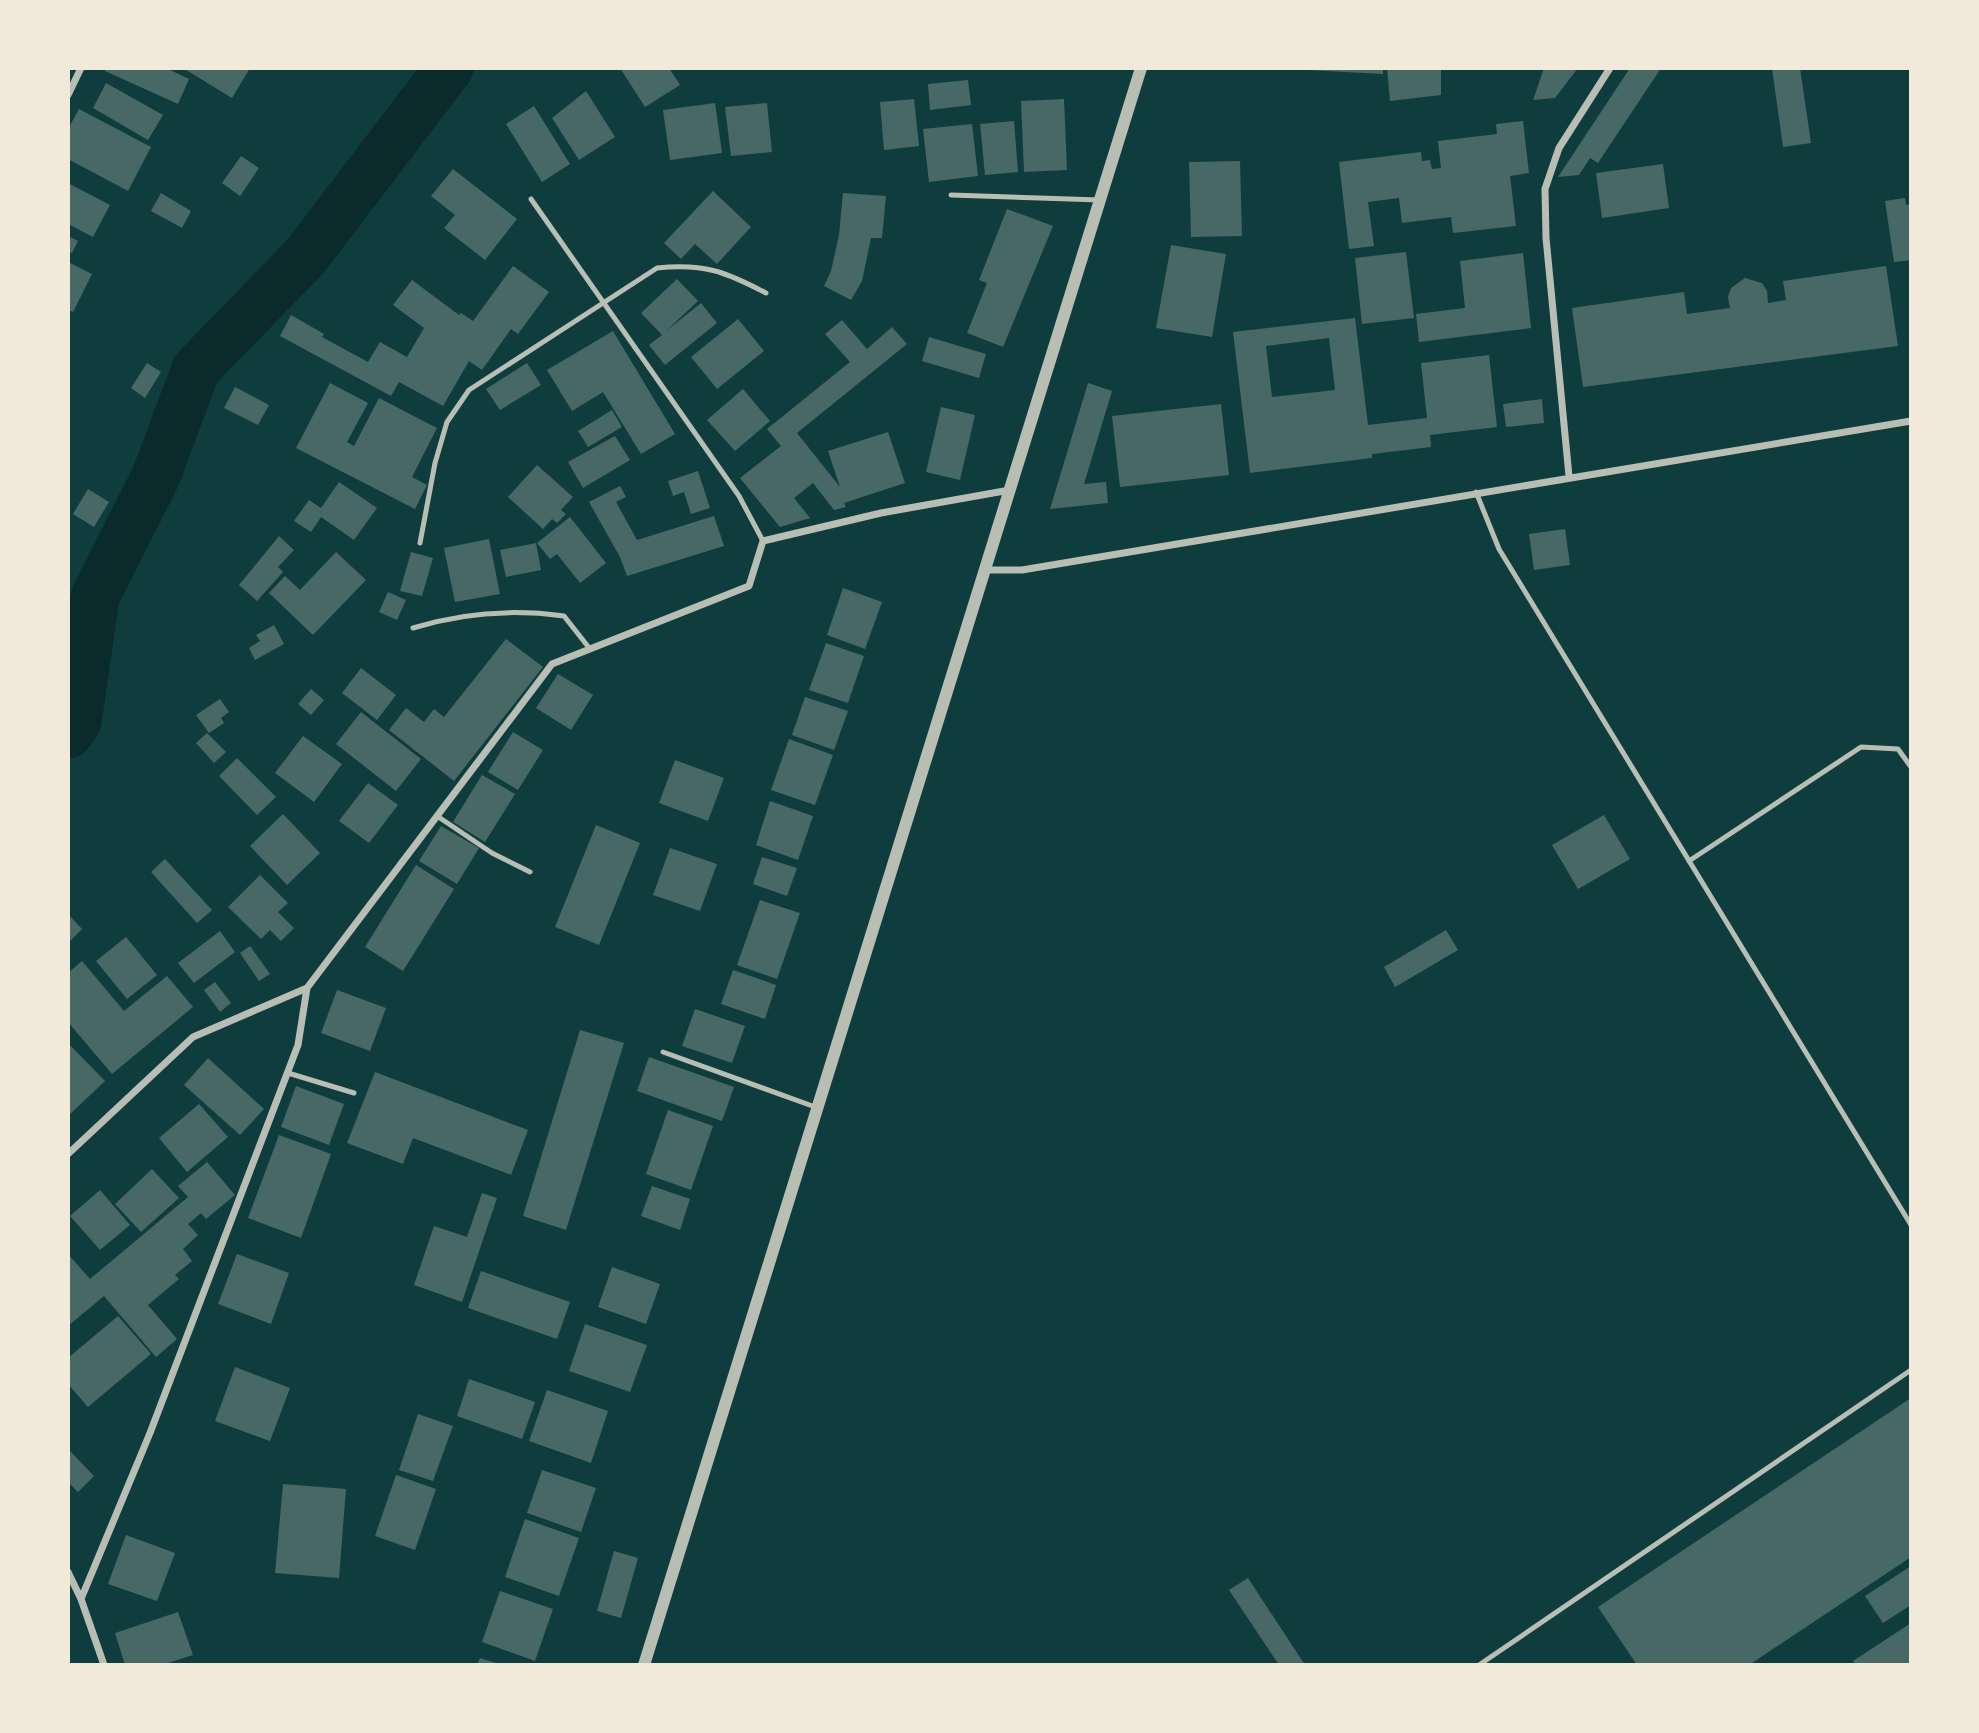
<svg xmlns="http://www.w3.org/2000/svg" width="1979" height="1733" font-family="'Golos Text',sans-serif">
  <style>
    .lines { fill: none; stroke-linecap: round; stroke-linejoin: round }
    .river { stroke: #0a2a2b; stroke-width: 49 }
    .building { fill: #486865; fill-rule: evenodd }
    .service { stroke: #b8beb3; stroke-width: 5 }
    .minor { stroke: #b8beb3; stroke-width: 7 }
    .tertiary { stroke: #b8beb3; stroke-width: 12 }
  </style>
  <rect width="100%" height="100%" fill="#0f3d3e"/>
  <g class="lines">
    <!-- river -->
    <path class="river" d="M 68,734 L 77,722 L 95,597 L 156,476 L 196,369 L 305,257 L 449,68"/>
  </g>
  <!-- building -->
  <path class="building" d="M 107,68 L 166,68 L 189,79 L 178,104 L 105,71 Z
    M 183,68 L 250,68 L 232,98 Z
    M 620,68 L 669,68 L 680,85 L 645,107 Z
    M 1271,68 L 1383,68 L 1383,74 Z
    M 1387,68 L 1441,68 L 1441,95 L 1390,101 Z
    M 1544,68 L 1578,68 L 1555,98 L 1533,100 Z
    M 1630,68 L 1661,68 L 1598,163 L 1590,158 L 1579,175 L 1558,177 Z
    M 1772,68 L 1800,68 L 1811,143 L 1783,147 Z
    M 968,80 L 971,105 L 930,110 L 928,84 Z
    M 106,83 L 163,115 L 148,140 L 93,108 Z
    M 586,91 L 615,137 L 579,160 L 552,118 Z
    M 914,99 L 919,146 L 884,150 L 880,102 Z
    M 1064,99 L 1067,170 L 1024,172 L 1021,101 Z
    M 715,103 L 722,153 L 670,160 L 663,110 Z
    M 767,103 L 772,152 L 731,156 L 725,107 Z
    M 534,106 L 570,164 L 542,182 L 506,124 Z
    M 79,109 L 151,147 L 128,191 L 68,159 L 68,129 Z
    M 1014,121 L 1018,172 L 985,175 L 980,124 Z
    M 1523,121 L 1529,173 L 1510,176 L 1516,226 L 1453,233 L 1451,217 L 1402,223 L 1399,198 L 1368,202 L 1374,246 L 1349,249 L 1339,162 L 1421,152 L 1422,161 L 1430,160 L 1432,169 L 1441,168 L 1438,141 L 1497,134 L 1496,124 Z
    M 972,124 L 978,176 L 929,182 L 923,129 Z
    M 241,156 L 259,168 L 240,196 L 222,183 Z
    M 1240,161 L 1242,236 L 1191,237 L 1189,162 Z
    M 1663,164 L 1669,208 L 1602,218 L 1596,173 Z
    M 453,169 L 517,219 L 485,260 L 444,228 L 455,215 L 431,196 Z
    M 68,183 L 110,205 L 93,237 L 68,224 Z
    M 713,191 L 751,227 L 717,264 L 695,244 L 681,259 L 664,243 Z
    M 161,193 L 191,211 L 182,228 L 151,211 Z
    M 843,193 L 886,196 L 882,238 L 871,238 L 862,281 L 851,300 L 824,286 L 831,271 L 839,235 Z
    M 1905,198 L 1906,205 L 1911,204 L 1911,260 L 1894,262 L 1885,201 Z
    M 1007,209 L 1053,226 L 1003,347 L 967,333 L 987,283 L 979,280 Z
    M 68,236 L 78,241 L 72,253 L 68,251 Z
    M 1171,245 L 1226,254 L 1212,337 L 1156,328 Z
    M 1406,252 L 1414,318 L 1362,324 L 1355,258 Z
    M 1523,253 L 1531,328 L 1419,342 L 1416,314 L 1465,308 L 1460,261 Z
    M 68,262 L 92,274 L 73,312 L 68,310 Z
    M 513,266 L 549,292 L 518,334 L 511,329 L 482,370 L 469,361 L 443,406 L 399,382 L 391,396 L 280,336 L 291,315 L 324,334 L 322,337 L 368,362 L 380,342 L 407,357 L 424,328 L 393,305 L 412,280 L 459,315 L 461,313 L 473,321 Z
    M 1886,266 L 1898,346 L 1583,387 L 1572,308 L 1684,292 L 1687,314 L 1730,308 L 1728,297 L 1731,288 L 1745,278 L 1762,283 L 1767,291 L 1768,303 L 1786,300 L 1783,281 Z
    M 677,279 L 698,301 L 666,331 L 701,303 L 717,323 L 665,365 L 649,345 L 662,335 L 641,313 Z
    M 1355,318 L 1368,425 L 1427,418 L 1421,363 L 1489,355 L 1497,427 L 1430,435 L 1431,447 L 1372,454 L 1372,458 L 1250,473 L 1233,332 ZM 1329,338 L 1335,390 L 1272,397 L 1266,346 Z
    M 738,319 L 764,351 L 717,389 L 691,357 Z
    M 842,320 L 867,349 L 892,327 L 907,344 L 797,433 L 840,487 L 828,451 L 888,432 L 905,483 L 844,503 L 846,507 L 834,510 L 813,483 L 794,498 L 810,518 L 780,527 L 740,478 L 781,446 L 767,429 L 850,362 L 825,334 Z
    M 613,331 L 675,434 L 641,454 L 603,392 L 572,411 L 547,370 Z
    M 929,337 L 986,354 L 979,378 L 922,361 Z
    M 147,363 L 161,372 L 145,398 L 131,388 Z
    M 527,363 L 541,385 L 500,410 L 486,389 Z
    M 330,383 L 368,403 L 347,442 L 354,446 L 379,398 L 437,428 L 412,477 L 427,485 L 415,509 L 296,448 Z
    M 1088,383 L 1112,391 L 1084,484 L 1106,482 L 1108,503 L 1050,509 Z
    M 235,387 L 269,405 L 258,425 L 224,408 Z
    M 743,389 L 770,421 L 735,451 L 707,420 Z
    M 1542,399 L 1544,423 L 1506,427 L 1503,404 Z
    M 1221,404 L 1229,475 L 1120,487 L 1112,416 Z
    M 941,407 L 975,415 L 960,480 L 926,472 Z
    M 612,410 L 622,427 L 588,447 L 578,431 Z
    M 615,436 L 630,460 L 583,488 L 568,462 Z
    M 537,465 L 573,497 L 561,510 L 566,514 L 557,523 L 552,519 L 543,529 L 508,497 Z
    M 698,471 L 710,508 L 691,514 L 684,492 L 673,496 L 668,481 Z
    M 339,482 L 377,508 L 354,540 L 321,517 L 311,532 L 294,521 L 309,500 L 321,508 Z
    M 620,486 L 626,497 L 616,502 L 637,540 L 714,516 L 724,546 L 627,576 L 620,557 L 589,502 Z
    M 88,489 L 109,502 L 94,527 L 73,514 Z
    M 570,517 L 606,563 L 580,583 L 557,554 L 550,559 L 537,543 Z
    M 1565,529 L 1570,565 L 1534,570 L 1529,534 Z
    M 279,536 L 294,550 L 278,567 L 283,572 L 257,601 L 239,585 Z
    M 489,539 L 500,594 L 455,602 L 444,548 Z
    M 536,543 L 541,570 L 506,577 L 500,550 Z
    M 336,552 L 366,580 L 313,635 L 269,593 L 285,576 L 300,590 Z
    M 411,552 L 433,558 L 422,596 L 400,591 Z
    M 843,588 L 882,602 L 865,649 L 827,635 Z
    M 388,592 L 406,600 L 397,620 L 379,612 Z
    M 274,625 L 284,644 L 255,660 L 249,648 L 260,641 L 256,635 Z
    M 506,639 L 543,667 L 454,781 L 389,730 L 406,708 L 424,722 L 434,709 L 444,717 Z
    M 826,643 L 864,656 L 848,703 L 809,690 Z
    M 361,668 L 396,695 L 377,720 L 342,693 Z
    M 558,674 L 593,695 L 571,730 L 536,708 Z
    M 311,689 L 324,700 L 311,715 L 298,704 Z
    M 805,697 L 848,711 L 834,750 L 792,735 Z
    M 220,699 L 229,712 L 221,718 L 224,723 L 209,733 L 196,715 Z
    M 361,712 L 421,759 L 396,791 L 336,744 Z
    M 513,732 L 543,750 L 518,790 L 488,772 Z
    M 207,733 L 226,752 L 214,763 L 196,743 Z
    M 303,736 L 342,764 L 314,802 L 275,773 Z
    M 789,739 L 833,755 L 815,805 L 771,790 Z
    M 237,758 L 276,797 L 257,815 L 219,776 Z
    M 675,760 L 724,778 L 708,821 L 659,803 Z
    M 482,775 L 515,794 L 485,842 L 453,822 Z
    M 368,783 L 398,805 L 369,843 L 339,821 Z
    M 770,801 L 813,816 L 798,860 L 756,845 Z
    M 283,814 L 320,853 L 287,885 L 250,846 Z
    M 1604,815 L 1630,859 L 1578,889 L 1552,845 Z
    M 596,825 L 640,843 L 599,945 L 555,927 Z
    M 441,826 L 479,848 L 457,884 L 419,861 Z
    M 670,848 L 717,864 L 700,911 L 653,895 Z
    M 762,857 L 797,868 L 787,896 L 753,884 Z
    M 165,859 L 212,910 L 197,923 L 151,872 Z
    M 416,865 L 454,889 L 403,971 L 365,947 Z
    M 260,875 L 288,903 L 278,912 L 294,928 L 281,941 L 270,930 L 261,939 L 228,907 Z
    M 760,900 L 800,913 L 777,979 L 737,965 Z
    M 68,914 L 82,929 L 70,941 L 68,939 Z
    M 1446,930 L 1458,950 L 1395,987 L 1384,967 Z
    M 220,931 L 235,952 L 194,983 L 178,963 Z
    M 126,937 L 157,975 L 127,999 L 96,961 Z
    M 250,946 L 270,974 L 259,981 L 240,953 Z
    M 82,961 L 124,1011 L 167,976 L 193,1007 L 112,1074 L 68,1022 L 68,973 Z
    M 733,970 L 776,985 L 765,1019 L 721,1004 Z
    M 215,982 L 231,1003 L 220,1012 L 204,990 Z
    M 337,990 L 386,1008 L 370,1051 L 321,1033 Z
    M 695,1009 L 745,1026 L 732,1063 L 682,1046 Z
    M 580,1030 L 624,1043 L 566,1230 L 523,1216 Z
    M 68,1043 L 105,1081 L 68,1116 Z
    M 649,1057 L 734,1087 L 722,1121 L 637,1091 Z
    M 208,1058 L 264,1109 L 240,1135 L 184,1085 Z
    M 375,1072 L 528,1130 L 511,1175 L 413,1138 L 403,1164 L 347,1143 Z
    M 296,1086 L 344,1104 L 329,1145 L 281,1127 Z
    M 199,1104 L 228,1137 L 187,1172 L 159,1138 Z
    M 668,1110 L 713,1126 L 691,1190 L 646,1174 Z
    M 279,1135 L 331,1154 L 301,1238 L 248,1218 Z
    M 207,1162 L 235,1195 L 206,1219 L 201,1213 L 188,1224 L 198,1235 L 183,1249 L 192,1261 L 175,1275 L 179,1279 L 148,1305 L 177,1339 L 156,1357 L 104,1296 L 68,1326 L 68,1254 L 90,1279 L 188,1197 L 178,1186 Z
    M 152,1169 L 179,1198 L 141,1232 L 115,1204 Z
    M 652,1186 L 690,1199 L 680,1230 L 641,1216 Z
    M 100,1190 L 130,1225 L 100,1250 L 70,1216 Z
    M 482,1193 L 497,1198 L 462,1302 L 414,1285 L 434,1226 L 467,1237 Z
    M 237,1254 L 289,1273 L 271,1324 L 218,1304 Z
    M 612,1267 L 660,1284 L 646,1324 L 598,1307 Z
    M 481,1271 L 570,1302 L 557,1339 L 468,1308 Z
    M 118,1316 L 151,1354 L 88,1407 L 68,1384 L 68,1358 Z
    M 585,1324 L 647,1345 L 630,1392 L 569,1371 Z
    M 235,1367 L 290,1388 L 270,1441 L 215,1421 Z
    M 469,1379 L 535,1402 L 522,1439 L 457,1416 Z
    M 547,1390 L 608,1411 L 591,1463 L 529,1441 Z
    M 1911,1398 L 1911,1557 L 1749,1665 L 1637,1665 L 1598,1607 Z
    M 418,1414 L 453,1426 L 433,1481 L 399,1470 Z
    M 68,1449 L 94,1476 L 78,1492 L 68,1482 Z
    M 542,1470 L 596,1488 L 581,1532 L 527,1513 Z
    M 396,1475 L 436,1489 L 415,1550 L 375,1536 Z
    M 283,1484 L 346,1489 L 339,1578 L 275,1573 Z
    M 525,1519 L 579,1538 L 559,1596 L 505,1577 Z
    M 126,1535 L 175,1553 L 157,1601 L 108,1584 Z
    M 614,1551 L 638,1558 L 621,1618 L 597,1611 Z
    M 1911,1566 L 1911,1605 L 1883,1623 L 1865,1596 Z
    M 1248,1578 L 1305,1665 L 1279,1665 L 1229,1590 Z
    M 500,1591 L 553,1609 L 535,1661 L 482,1642 Z
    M 178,1612 L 193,1655 L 162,1665 L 125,1665 L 115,1633 Z
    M 1911,1623 L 1911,1665 L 1856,1665 L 1853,1661 Z
    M 480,1658 L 499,1664 L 499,1665 L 477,1665 Z"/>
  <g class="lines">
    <!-- service -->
    <path class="service" d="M 951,195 L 1100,200
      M 531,199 L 739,496 L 763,541
      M 1476,492 L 1499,549 L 1911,1225
      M 420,543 L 435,463 L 447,422 L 469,390 L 657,268 C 704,263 726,272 766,293
      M 413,628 C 464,612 512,609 564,616 L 590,649
      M 437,816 L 492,853 L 530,872
      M 1689,861 L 1861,747 L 1898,749 L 1911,767
      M 663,1052 L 818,1108
      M 288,1073 L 354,1093
      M 1479,1665 L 1911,1370"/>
    <!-- minor -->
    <path class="minor" d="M 68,95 L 81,68
      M 1569,476 L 1546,238 L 1545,189 L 1559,148 L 1610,68
      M 986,570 L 1022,570 L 1911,421
      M 68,1154 L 193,1037 L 307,988
      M 68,1572 L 81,1599
      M 104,1665 L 81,1599 L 150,1433 L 298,1045 L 307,988 L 552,664 L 749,586 L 763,541 L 881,513 L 1010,490"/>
    <!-- tertiary -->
    <path class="tertiary" d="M 644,1665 L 1141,68"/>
  </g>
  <!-- border -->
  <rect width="1979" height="1733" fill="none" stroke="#f1e9da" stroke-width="140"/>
</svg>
